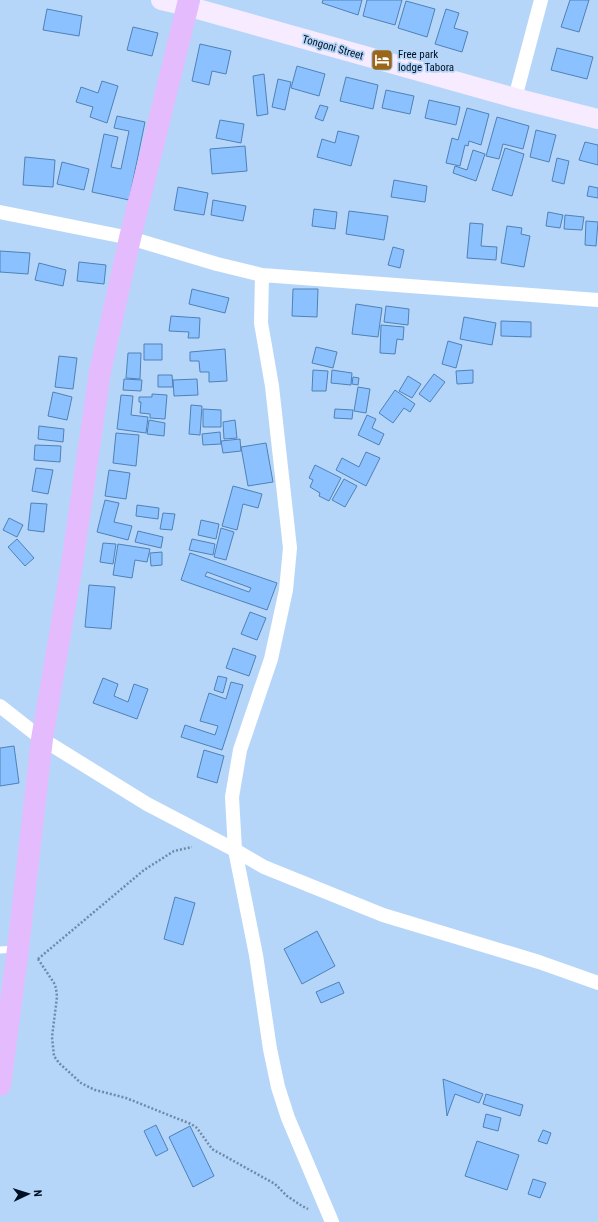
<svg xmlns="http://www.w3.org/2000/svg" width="598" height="1222" font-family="'Roboto Condensed',sans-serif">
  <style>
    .building { fill: #8ac1fe; stroke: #4f81b7; fill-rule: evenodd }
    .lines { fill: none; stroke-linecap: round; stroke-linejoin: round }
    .path { stroke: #6f89a6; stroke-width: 2.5; stroke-dasharray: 2 2; stroke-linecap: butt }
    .lane { stroke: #fff; stroke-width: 7 }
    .street { stroke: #fff; stroke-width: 14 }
    .secondary { stroke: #f7ebff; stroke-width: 20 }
    .highway { stroke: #e4bcfe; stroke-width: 22 }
    .labels { text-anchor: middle; stroke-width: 3.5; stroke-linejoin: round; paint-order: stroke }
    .street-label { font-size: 11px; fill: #001024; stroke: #b6d6f9 }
    .poi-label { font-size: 11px; fill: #001024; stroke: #b6d6f9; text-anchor: start }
  </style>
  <rect width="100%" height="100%" fill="#b6d6f9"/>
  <!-- building -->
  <path class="building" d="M 323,0 L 362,0 L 358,15 L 322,3 Z
    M 367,0 L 402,0 L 395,25 L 363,16 Z
    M 570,0 L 589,0 L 579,32 L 561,27 Z
    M 406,1 L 435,9 L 427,37 L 398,28 Z
    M 47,9 L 82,16 L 79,36 L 43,30 Z
    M 446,9 L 459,13 L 454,28 L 468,32 L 462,52 L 435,44 Z
    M 133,27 L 158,33 L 152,56 L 127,50 Z
    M 200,44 L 231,51 L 226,74 L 212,71 L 209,85 L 192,81 Z
    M 557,48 L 593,57 L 587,79 L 551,70 Z
    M 297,66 L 325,74 L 319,96 L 291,88 Z
    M 264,74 L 268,114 L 257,116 L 253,76 Z
    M 346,77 L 378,85 L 373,109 L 340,101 Z
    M 278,79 L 291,82 L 285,110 L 272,107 Z
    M 102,81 L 118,86 L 107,123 L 90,117 L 93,107 L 76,102 L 81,87 L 98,93 Z
    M 386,90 L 414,96 L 410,114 L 382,108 Z
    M 429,100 L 460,107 L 456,125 L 425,118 Z
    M 320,105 L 328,107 L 323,121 L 315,118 Z
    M 467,108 L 489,114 L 481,145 L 469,141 L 468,146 L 465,145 L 460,166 L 446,163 L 452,138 L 458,140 Z
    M 117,116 L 145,122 L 129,200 L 92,192 L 104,134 L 118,137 L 111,167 L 121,169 L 129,131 L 114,128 Z
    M 497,117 L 529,126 L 523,149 L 503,144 L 499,159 L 486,156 Z
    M 220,120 L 244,124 L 241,143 L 216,138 Z
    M 536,130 L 556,135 L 549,162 L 530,157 Z
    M 338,131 L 359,136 L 351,166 L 317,157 L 322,139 L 335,143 Z
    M 585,142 L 598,145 L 598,165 L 579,160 Z
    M 245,146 L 247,171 L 212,174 L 210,149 Z
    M 505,148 L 524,154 L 512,196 L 492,190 Z
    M 473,150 L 485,154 L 476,181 L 453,173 L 455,166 L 467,170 Z
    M 25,157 L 55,160 L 53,187 L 23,185 Z
    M 557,158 L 569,161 L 564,184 L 552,181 Z
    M 62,162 L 89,169 L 84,190 L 57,184 Z
    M 394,180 L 427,186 L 425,202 L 391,197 Z
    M 589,186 L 598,188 L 598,198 L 587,196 Z
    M 178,187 L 208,193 L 204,215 L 174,210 Z
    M 213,200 L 246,206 L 243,221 L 211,215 Z
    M 314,209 L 337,212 L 335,229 L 312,226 Z
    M 349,211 L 388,216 L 384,240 L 346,234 Z
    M 548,212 L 563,215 L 560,228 L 546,226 Z
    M 565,215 L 584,217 L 582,230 L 564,229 Z
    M 586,221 L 598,222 L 596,246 L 585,245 Z
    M 470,223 L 483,224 L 481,246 L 497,247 L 496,260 L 467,258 Z
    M 507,226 L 522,228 L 521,234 L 530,236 L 524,267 L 501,263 Z
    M 393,247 L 404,250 L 400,268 L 388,265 Z
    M 0,251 L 30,253 L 28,274 L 0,272 Z
    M 79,262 L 106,265 L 104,284 L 77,281 Z
    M 39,263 L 66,270 L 63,286 L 35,280 Z
    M 192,289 L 229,298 L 225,313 L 189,304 Z
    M 293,289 L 318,289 L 317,317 L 292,316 Z
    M 356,304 L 382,308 L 378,337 L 352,334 Z
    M 386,306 L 409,309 L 408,325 L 384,322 Z
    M 171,316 L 200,318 L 199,338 L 188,338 L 189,332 L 169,331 Z
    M 464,317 L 496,323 L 492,345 L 460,339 Z
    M 501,321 L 531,322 L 531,337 L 501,336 Z
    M 381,325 L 404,327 L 403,340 L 397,339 L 395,354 L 380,353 Z
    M 448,341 L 462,345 L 456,368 L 442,364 Z
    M 144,344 L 162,344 L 162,360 L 144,360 Z
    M 316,347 L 337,352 L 333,368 L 312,363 Z
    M 225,349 L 227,381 L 209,382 L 209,372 L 200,372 L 199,361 L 190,361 L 190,352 Z
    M 128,353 L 141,353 L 140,379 L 126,378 Z
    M 59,356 L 77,358 L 73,389 L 55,387 Z
    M 313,370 L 328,371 L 326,391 L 312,391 Z
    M 332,370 L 352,373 L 351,385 L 331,383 Z
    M 473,370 L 473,383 L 457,384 L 456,371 Z
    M 434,374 L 445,382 L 430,402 L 419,394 Z
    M 158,375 L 172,375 L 173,387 L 158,387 Z
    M 408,376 L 421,384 L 412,398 L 399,391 Z
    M 353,377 L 359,378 L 358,385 L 352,384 Z
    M 124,379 L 142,380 L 141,391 L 123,390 Z
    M 197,379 L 198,395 L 174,396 L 173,380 Z
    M 358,387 L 370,389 L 366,413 L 354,411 Z
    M 395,390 L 415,404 L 410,412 L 404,408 L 393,423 L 379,413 Z
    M 53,392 L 72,397 L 67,420 L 48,416 Z
    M 152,394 L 167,395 L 165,419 L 150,418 L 150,414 L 140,413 L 141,402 L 139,402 L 139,397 L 152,397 Z
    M 121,395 L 133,396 L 131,415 L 148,417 L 146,433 L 117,429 Z
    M 191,405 L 202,406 L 200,435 L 189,434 Z
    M 203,409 L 221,410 L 221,427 L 203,427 Z
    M 335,409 L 353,410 L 352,419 L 334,418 Z
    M 367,415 L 376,419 L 372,428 L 384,434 L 379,445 L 358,435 Z
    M 149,420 L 165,423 L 164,436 L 147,434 Z
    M 235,420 L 237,438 L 224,439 L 223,422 Z
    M 39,426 L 64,429 L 63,442 L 38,439 Z
    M 220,432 L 221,444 L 203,445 L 202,434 Z
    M 116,433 L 139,435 L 136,466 L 113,463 Z
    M 240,439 L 241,451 L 223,453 L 221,441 Z
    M 266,443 L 273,482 L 248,486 L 241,447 Z
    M 35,445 L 61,446 L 60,462 L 34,460 Z
    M 366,452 L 380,458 L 366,486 L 336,470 L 342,458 L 359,467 Z
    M 315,465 L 341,478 L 329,501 L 319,496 L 320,493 L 310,487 L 313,480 L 309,478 Z
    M 36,468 L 53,470 L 48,494 L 32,491 Z
    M 109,470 L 130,473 L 126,499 L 105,496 Z
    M 344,479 L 357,486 L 345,507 L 332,500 Z
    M 233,486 L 262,494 L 258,508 L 243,504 L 237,530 L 222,526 Z
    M 105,500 L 119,503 L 114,522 L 132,526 L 128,540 L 97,532 Z
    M 31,503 L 47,504 L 44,532 L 28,530 Z
    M 137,505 L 159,508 L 158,519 L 136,516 Z
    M 163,513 L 175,514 L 172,530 L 160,529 Z
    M 9,518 L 23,525 L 17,537 L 3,530 Z
    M 201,520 L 219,524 L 216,539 L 198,535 Z
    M 221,528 L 234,532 L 226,560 L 214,557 Z
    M 138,531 L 163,537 L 161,548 L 135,542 Z
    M 17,539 L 34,558 L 25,566 L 8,547 Z
    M 192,539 L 215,544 L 213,555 L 189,550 Z
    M 103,543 L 116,544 L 113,564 L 100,562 Z
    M 118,544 L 150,549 L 147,562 L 135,560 L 132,578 L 113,575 Z
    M 162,552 L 162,565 L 151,566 L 150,553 Z
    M 190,553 L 277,583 L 267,610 L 181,580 ZM 207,572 L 251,588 L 249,592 L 205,576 Z
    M 89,585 L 115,587 L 111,629 L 85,627 Z
    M 250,612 L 266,618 L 257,640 L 241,634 Z
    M 233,648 L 256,656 L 249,676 L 226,668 Z
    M 218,676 L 227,678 L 223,693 L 214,690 Z
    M 103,678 L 118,684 L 114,696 L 128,702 L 134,684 L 148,689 L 137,719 L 93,703 Z
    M 231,682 L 243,685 L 222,750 L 181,737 L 185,725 L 215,735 L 218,726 L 200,721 L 209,693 L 226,699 Z
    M 14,746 L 19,783 L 0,786 L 0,748 Z
    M 204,750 L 224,756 L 217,783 L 197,777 Z
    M 175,897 L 195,903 L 183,945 L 164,939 Z
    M 317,931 L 335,966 L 302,984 L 284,949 Z
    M 339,982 L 344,993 L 321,1003 L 316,992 Z
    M 443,1079 L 483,1094 L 479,1103 L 455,1094 L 447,1116 Z
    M 486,1094 L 523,1105 L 520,1116 L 483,1104 Z
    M 486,1114 L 501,1118 L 498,1131 L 483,1127 Z
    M 156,1125 L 168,1150 L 156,1156 L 144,1131 Z
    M 190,1126 L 214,1176 L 193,1187 L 169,1137 Z
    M 543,1130 L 551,1133 L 547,1144 L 538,1141 Z
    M 477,1141 L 519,1155 L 507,1190 L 465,1176 Z
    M 533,1179 L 546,1183 L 540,1198 L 528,1194 Z"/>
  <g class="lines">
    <!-- path -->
    <path class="path" d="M 38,959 L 54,983 L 56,988 L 57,997 L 52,1037 L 54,1056 L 59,1063 L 81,1083 L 95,1090 L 126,1098 L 191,1124 L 197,1128 L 212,1149 L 275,1184 L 287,1196 L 302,1206 L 308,1209
      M 38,959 L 144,870 L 174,851 L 192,847"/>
    <!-- lane -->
    <path class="lane" d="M 0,950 L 16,949"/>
    <!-- street -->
    <path class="street" d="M 515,98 L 541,0
      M 0,212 L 130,238 L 217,264 L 262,275 L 598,300
      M 262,275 L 261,323 L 272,386 L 290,548 L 286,590 L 271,659 L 240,750 L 232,797 L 235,850 L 256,955 L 270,1049 L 278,1087 L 288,1118 L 332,1222
      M 0,706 L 42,739 L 147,804 L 235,850 L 264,867 L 383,915 L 539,962 L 598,983"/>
    <!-- secondary -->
    <path class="secondary" d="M 161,0 L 187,6 L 515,98 L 598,119"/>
    <!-- highway -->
    <path class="highway" d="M 0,1085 L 18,949 L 42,739 L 72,564 L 100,372 L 130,238 L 189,0"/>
  </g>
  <!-- icons -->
  <defs>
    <g id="hotel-square" transform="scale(1.15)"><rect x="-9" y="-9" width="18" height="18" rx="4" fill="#99661a" stroke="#b6d6f9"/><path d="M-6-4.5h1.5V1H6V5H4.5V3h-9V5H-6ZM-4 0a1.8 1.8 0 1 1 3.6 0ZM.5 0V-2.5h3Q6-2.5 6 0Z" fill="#fff"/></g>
  </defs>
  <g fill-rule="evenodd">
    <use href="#hotel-square" x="382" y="60"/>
  </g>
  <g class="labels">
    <!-- street labels -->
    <g class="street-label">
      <text transform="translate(333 47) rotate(16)" y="4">Tongoni Street</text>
    </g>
    <!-- poi labels -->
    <g class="poi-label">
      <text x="398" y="58">Free park<tspan x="398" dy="13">lodge Tabora</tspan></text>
    </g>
  </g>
  <!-- north arrow -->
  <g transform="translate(28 1194) rotate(86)" stroke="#b6d6f9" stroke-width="3" paint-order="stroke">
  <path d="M0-3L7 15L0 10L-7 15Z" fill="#001024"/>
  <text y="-6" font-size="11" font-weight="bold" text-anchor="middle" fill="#001024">N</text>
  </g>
</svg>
